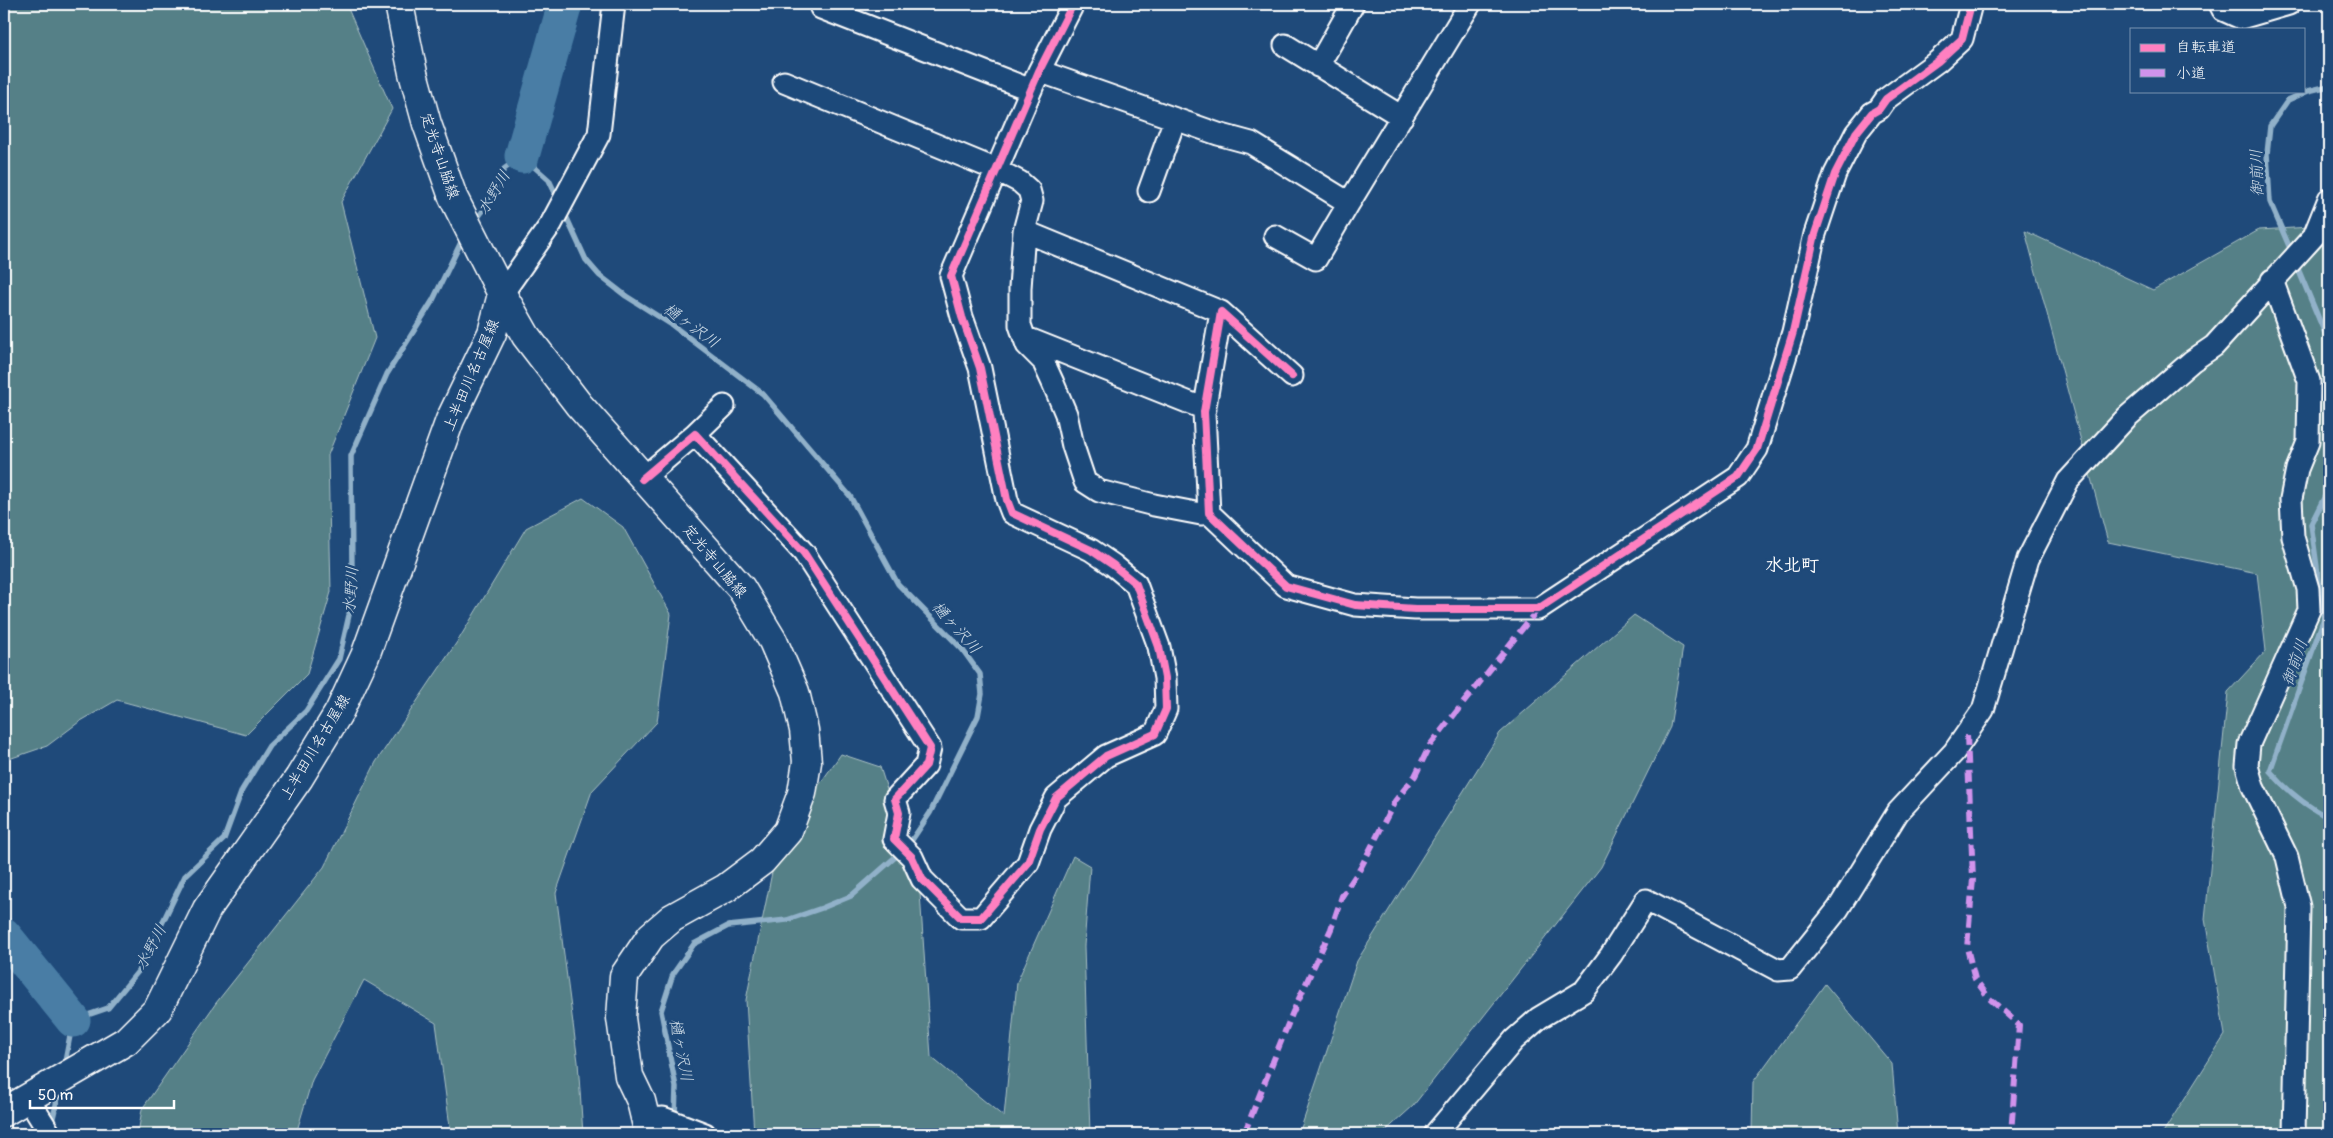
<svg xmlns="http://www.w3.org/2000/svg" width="2333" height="1138" font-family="Pangolin,'Klee One',sans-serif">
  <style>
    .green { fill: #558087; stroke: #aac0c3 }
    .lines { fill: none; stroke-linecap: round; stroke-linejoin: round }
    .stream { stroke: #91b1c9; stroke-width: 5.5 }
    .river { stroke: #487da5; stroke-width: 35 }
    .minor-casing { stroke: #fff; stroke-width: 25 }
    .secondary-casing { stroke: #fff; stroke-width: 31 }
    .minor { stroke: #1f4a7a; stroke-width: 21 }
    .secondary { stroke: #1f4a7a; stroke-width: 28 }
    .quiet { stroke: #d193ec; stroke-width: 6; stroke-dasharray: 12 6; stroke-linecap: butt }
    .cycleway-casing { stroke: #1f4a7a; stroke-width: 11 }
    .cycleway { stroke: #ff80c0; stroke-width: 8 }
    .labels { text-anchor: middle; stroke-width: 5; stroke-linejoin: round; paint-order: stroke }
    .street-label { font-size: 15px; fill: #fff; stroke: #1f4a7a }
    .water-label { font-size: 16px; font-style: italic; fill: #d1dee8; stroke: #1f4a7a }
    .quarter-label { font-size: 18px; font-weight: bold; fill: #fff; stroke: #1f4a7a }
  </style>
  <rect width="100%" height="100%" fill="#1f4a7a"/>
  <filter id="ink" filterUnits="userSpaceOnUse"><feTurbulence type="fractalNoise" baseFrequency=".02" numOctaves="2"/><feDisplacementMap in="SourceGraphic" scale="10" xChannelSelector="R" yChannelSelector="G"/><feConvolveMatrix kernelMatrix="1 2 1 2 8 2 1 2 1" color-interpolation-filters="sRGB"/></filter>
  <g filter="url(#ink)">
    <!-- green -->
    <path class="green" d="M 4,4 L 346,4 L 392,109 L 341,202 L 375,338 L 328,455 L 331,592 L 307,674 L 246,735 L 117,700 L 79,722 L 47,746 L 6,760 L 4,762 Z
      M 2329,226 L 2329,1134 L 2162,1134 L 2225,1035 L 2205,919 L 2228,692 L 2266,651 L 2257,573 L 2108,542 L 2025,231 L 2153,290 L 2259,230 Z
      M 583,498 L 623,527 L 671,614 L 657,722 L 592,791 L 556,893 L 578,1062 L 583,1134 L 451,1134 L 436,1023 L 364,980 L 312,1080 L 296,1134 L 138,1134 L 142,1109 L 216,1003 L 324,867 L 376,762 L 459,639 L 526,528 Z
      M 1634,615 L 1683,647 L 1670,727 L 1601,867 L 1413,1106 L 1382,1134 L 1299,1134 L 1357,961 L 1500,733 Z
      M 841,754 L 880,767 L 920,893 L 931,1057 L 1004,1117 L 1017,982 L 1073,856 L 1090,866 L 1084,946 L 1090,1134 L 754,1134 L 746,1000 L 778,843 Z
      M 1825,984 L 1892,1064 L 1898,1134 L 1752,1134 L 1753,1082 Z"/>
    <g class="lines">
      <!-- stream -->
      <path class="stream" d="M 564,212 L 586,260 L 599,275 L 626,296 L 672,325 L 763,394 L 850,496 L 898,584 L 962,649 L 980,674 L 982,694 L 978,716 L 930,813 L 908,846
        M 474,223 L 490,201 L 504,169 L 522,156 L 549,180 L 558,199
        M 2292,253 L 2270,202 L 2267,154 L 2270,126 L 2288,100 L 2308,91 L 2329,86
        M 2296,264 L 2329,343
        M 2329,488 L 2311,524 L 2324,618 L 2270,771 C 2287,791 2306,806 2329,818
        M 64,1067 L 73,1020 L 108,1008 L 140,969 L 185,876 L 224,839 L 242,790 L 269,746 L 306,711 L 339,659 L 349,615 L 352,572 L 351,456 L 387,374 L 433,300 L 464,236
        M 675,1117 L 676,1087 L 661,1011 L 673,974 L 694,944 L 728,926 L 787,920 L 822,908 L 851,896 L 901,852
        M 51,1126 L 60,1088"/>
      <!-- river -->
      <path class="river" d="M 522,156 L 565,4
        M 4,935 L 73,1020"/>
      <!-- minor casing -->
      <g class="minor-casing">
        <path id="minor" d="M 2220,4 L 2223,10 L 2241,18 L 2289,4
          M 821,8 L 1031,90
          M 1285,45 L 1402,117
          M 1318,66 L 1353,4
          M 1039,71 L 1218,134 L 1251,143 L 1349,203 L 1470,4
          M 784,82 L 997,170 L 1020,182 L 1029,190 L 1032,201 L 1024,231 L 1020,288 L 1020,325 L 1027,345 L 1043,361 L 1053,383 L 1066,414 L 1073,446 L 1085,482 L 1099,491 L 1154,505 L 1201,514 L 1209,513
          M 1149,191 L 1175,119
          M 1024,231 L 1221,312
          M 1275,236 L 1316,259 L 1349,203
          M 2272,280 L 2309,381 L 2308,442 L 2297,469 L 2291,499 L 2293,537 L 2308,589 L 2309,610 L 2249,744 L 2247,766 L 2253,787 L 2287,857 L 2299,907 L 2294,1134
          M 502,294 L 551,224 L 599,134 L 614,4
          M 1024,337 L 1205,409
          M 1292,376 L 1221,312 L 1204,412 L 1209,513 L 1286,586 L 1355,605 L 1415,609 L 1538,609 L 1738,477 L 1757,449 L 1793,332 L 1815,234 L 1835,174 L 1856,133 L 1872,113 L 1879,109 L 1886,99 L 1938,61 L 1962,39 L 1971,4
          M 695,434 L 724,406
          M 642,479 L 695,434 L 804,553 L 930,748 L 926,765 L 895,799 L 899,813 L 894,839 L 912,857 L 922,879 L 961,918 L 981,918 L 1028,863 L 1040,829 L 1056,798 L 1106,756 L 1155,734 L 1166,709 L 1165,678 L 1159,647 L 1136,584 L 1113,565 L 1091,550 L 1012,513 L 1007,500 L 980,368 L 962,317 L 951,276 L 1039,71 L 1073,4
          M 27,1097 L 50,1134
          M 647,1119 L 663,1118 L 705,1134
          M 1435,1134 L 1514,1040 L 1539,1018 L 1584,991 L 1611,955 L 1646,900 L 1778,970 L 1790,969 L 1838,909 L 1898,812 L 1954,752 L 1983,710 L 2028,559 L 2068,481 L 2127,417 L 2192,361 L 2214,346 L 2314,236 L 2329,199"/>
      </g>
      <!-- secondary casing -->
      <g class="secondary-casing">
        <path id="secondary" d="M 399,4 L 413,73 L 427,124 L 453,197 L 502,294 L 526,336 L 579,405 L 741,588 L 773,641 L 795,692 L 804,730 L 807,762 L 802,793 L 788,831 L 762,861 L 726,888 L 672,918 L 651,936 L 624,976 L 621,1018 L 629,1076 L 641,1101 L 649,1134
          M 4,1112 L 126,1041 L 158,1009 L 207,909 L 299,778 L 339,712 L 365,656 L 450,420 L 492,333 L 502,294"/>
      </g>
      <!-- minor -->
      <use href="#minor" class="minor"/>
      <!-- secondary -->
      <use href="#secondary" class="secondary"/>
      <!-- quiet -->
      <path class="quiet" d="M 1967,735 L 1973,879 L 1967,948 L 1975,979 L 1989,998 L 2019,1025 L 2011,1134
        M 1244,1134 L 1292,1014 L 1331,929 L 1342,896 L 1360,869 L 1395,801 L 1415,776 L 1430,745 L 1538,609"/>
      <!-- cycleway casing -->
      <g class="cycleway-casing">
        <path id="cycleway" d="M 1292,376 L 1221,312 L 1204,412 L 1209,513 L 1286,586 L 1355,605 L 1415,609 L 1538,609 L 1738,477 L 1757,449 L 1793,332 L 1815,234 L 1835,174 L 1856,133 L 1872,113 L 1879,109 L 1886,99 L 1938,61 L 1962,39 L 1971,4
          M 642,479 L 695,434 L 804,553 L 930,748 L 926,765 L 895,799 L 899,813 L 894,839 L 912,857 L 922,879 L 961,918 L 981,918 L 1028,863 L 1040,829 L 1056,798 L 1106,756 L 1155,734 L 1166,709 L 1165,678 L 1159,647 L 1136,584 L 1113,565 L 1091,550 L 1012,513 L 1007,500 L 980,368 L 962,317 L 951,276 L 1039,71 L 1073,4"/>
      </g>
      <!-- cycleway -->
      <use href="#cycleway" class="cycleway"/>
    </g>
  </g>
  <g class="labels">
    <!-- street labels -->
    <g class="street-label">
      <text transform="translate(440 156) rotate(71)" y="5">定光寺山脇線</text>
      <text transform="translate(471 375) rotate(-67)" y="5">上半田川名古屋線</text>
      <text transform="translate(715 561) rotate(50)" y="5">定光寺山脇線</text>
      <text transform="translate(315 747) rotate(-59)" y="5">上半田川名古屋線</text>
    </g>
    <!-- water labels -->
    <g class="water-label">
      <text transform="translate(2256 173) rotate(-92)" y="6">御前川</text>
      <text transform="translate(493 192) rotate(-59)" y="6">水野川</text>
      <text transform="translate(692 325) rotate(36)" y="6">樋ヶ沢川</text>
      <text transform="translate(350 590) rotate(-86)" y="6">水野川</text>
      <text transform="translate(957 627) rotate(48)" y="6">樋ヶ沢川</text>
      <text transform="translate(2294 662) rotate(-71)" y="6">御前川</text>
      <text transform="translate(150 947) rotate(-62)" y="6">水野川</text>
      <text transform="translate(682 1050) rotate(79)" y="6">樋ヶ沢川</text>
    </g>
    <!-- quarter labels -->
    <g class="quarter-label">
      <text x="1792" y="571">水北町</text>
    </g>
  </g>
  <!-- margin -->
  <rect width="2333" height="1138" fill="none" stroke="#1f4a7a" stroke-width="20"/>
  <rect x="10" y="10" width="2313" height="1118" fill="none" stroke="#fff" stroke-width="2" filter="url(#ink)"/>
  <!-- legend -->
  <rect x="2130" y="28" width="175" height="65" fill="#1f4a7a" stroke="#7992af"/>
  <rect x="2140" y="44" width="25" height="8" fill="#ff80c0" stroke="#7992af"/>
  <text x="2176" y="52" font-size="15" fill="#ffffff">自転車道</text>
  <rect x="2140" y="69" width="25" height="8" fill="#d193ec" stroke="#7992af"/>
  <text x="2176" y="78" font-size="15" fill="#ffffff">小道</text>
  <!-- scale -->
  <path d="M30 1100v8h144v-8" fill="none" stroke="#ffffff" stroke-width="2.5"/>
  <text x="38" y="1100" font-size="15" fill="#ffffff" stroke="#1f4a7a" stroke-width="4" paint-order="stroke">50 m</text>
</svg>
